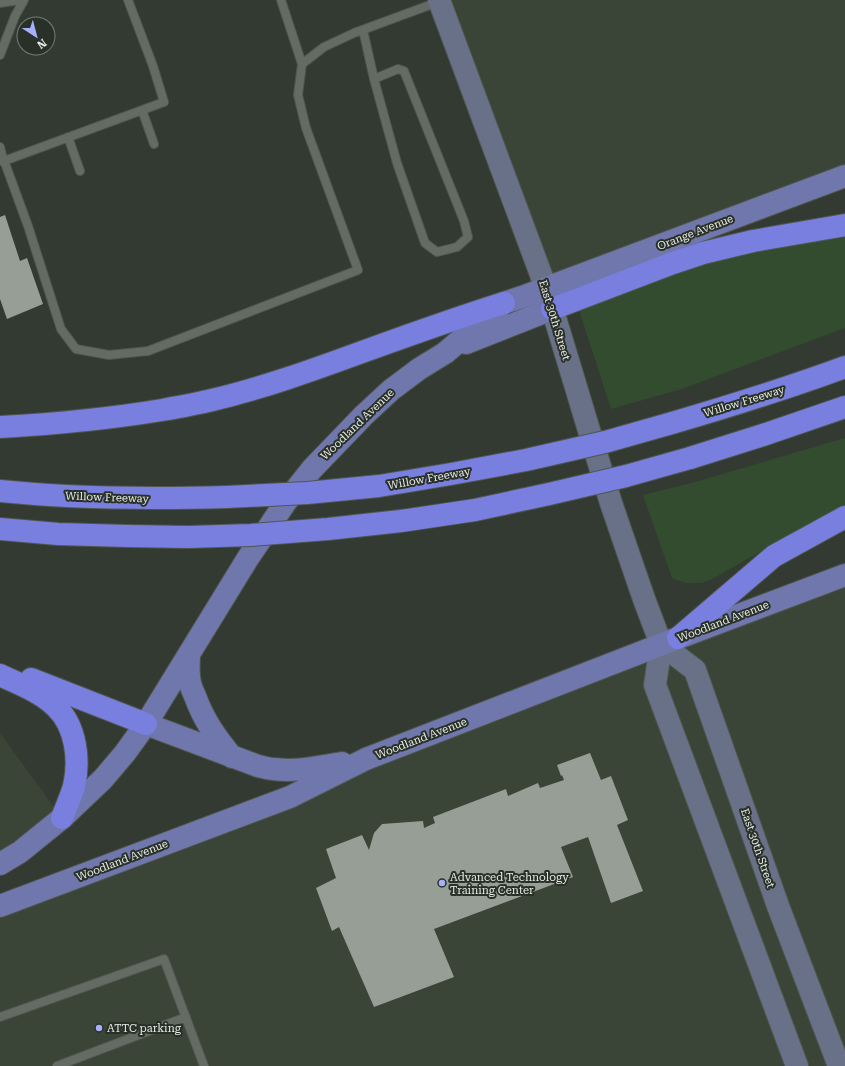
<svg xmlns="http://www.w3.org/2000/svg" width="845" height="1066" font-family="'Roboto Serif',serif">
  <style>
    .built { fill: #3a4538 }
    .green { fill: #334c30 }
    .building { fill: #969e95 }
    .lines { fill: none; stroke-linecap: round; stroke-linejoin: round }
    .service-casing { stroke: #50564f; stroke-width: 10 }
    .secondary-casing { stroke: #50564f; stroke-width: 24 }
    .primary-casing { stroke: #50564f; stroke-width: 24 }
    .motorway-casing { stroke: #50564f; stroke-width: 24 }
    .service { stroke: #636b62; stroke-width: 8 }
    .secondary { stroke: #697188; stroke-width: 22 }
    .primary { stroke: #7077ad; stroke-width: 22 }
    .motorway { stroke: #787fdf; stroke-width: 22 }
    .motorway-bridge-casing { stroke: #50564f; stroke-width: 24; stroke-linecap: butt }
    .motorway-bridge { stroke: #787fdf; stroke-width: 22 }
    .poi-dot { fill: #a7b0fc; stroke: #293028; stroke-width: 1.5 }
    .labels { text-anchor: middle; stroke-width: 4; stroke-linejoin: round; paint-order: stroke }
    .street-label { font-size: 11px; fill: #e8ede7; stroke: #293028 }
    .poi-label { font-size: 11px; fill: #e8ede7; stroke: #293028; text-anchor: start }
  </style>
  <rect width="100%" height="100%" fill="#333a32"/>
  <!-- built -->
  <path class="built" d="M 439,0 L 845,0 L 845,176 L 546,288 Z
    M 845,575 L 845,1066 L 0,1066 L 0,906 Z
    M 0,733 L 62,818 L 0,864 Z"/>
  <!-- green -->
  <path class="green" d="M 845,233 L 845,328 L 682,389 L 611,409 L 580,313 L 585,306 L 708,259 Z
    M 845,438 L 845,506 L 784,538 L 714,578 L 702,583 L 685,583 L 672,578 L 643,495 L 695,482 Z"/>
  <!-- building -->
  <path class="building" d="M 5,215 L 20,261 L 27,258 L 43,304 L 7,319 L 0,299 L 0,217 Z
    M 590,753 L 601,780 L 611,776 L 628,820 L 617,825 L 643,891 L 611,903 L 588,837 L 561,847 L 573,877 L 434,929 L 454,977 L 374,1007 L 339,927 L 332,931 L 316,888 L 336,878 L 326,849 L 362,835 L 369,850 L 374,833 L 382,824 L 423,821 L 424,828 L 435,823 L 433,817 L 506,789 L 508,796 L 538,783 L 540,788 L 564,780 L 562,775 L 561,776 L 557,765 Z"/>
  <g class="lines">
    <!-- service casing -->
    <g class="service-casing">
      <path id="service" d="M 281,0 L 302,64
        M 0,3 L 20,0
        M 363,30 L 374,79 L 397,163 L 425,243 L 437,252 L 457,247 L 468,237 L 464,221 L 404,71 L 398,69 L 374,79
        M 0,55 L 15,16 L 24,0
        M 142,110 L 154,144
        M 68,137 L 80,171
        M 0,147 L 2,155 L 28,226 L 61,329 L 76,349 L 109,355 L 148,351 L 358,270 L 306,128 L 298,95 L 302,64 L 324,47 L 354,33 L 438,2
        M 0,161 L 4,161 L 164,102 L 153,66 L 128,0
        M 0,1017 L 164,959 L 204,1066
        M 57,1066 L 186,1017"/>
    </g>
    <!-- secondary casing -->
    <g class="secondary-casing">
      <path id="secondary" d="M 439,0 L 546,288 L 611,503 L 644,599 L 661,644 L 655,685 L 797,1066
        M 661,644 L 695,670 L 778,906 L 839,1066"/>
    </g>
    <!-- primary casing -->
    <g class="primary-casing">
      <path id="primary" d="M 466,343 L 552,309
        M 189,654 C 189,661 188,668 189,675 C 189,682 192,690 195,696 C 204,721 216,737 232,757
        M 146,724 L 258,766 C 263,767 268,769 273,769 C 296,772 320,767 342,763
        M 0,864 L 20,852 L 62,818 L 103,779 L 125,753 L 146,724 L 248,558 L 267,530 L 285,503 L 312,469 L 364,415 L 391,390 L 419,369 L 445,353 L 504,303 L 522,297 L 845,176
        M 0,906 L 290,797 L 366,759 L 678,638 L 845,575"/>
    </g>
    <!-- motorway casing -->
    <g class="motorway-casing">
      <path id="motorway" d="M 552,309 L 673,263 L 703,253 L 753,241 L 845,225
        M 672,423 C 730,406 788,388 845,367
        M 0,427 C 54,424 108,419 162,410 C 179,407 196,404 212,400 C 263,388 313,370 362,352 C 409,335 456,318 504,303
        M 690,458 L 763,435 L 845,407
        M 0,491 C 75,499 151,499 226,497
        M 0,529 L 58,534 L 128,536 L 188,537
        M 678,638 L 774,556 L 845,517
        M 0,675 C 19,684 41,692 56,707 C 76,726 80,760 74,786 C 71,797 66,807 62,818
        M 31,679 L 146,724"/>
    </g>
    <!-- service -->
    <use href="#service" class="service"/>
    <!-- secondary -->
    <use href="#secondary" class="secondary"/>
    <!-- primary -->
    <use href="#primary" class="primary"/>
    <!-- motorway -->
    <use href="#motorway" class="motorway"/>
    <!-- motorway-bridge casing -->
    <g class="motorway-bridge-casing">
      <path id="motorway-bridge" d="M 226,497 L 307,493 L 379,486 L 451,474 L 526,460 L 605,442 L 672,423
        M 188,537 L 251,535 L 328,529 L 401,521 L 475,510 L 549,494 L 626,476 L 690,458"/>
    </g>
    <!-- motorway-bridge -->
    <use href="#motorway-bridge" class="motorway-bridge"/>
  </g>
  <!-- markers -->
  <g class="poi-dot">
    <circle cx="442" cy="883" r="4"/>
    <circle cx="99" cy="1028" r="4"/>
  </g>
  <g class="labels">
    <!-- street labels -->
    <g class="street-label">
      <text transform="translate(695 232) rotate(-21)" y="4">Orange Avenue</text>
      <text transform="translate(555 320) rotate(73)" y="4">East 30th Street</text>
      <text transform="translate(744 401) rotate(-17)" y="4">Willow Freeway</text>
      <text transform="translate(357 424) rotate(-44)" y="4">Woodland Avenue</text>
      <text transform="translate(429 478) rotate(-10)" y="4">Willow Freeway</text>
      <text transform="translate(107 497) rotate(2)" y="4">Willow Freeway</text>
      <text transform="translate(723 621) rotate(-21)" y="4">Woodland Avenue</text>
      <text transform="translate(421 738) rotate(-21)" y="4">Woodland Avenue</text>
      <text transform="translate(758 848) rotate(71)" y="4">East 30th Street</text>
      <text transform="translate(122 860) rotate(-21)" y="4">Woodland Avenue</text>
    </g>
    <!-- poi labels -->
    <g class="poi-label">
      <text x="450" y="881">Advanced Technology<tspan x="450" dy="13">Training Center</tspan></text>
      <text x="107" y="1032">ATTC parking</text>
    </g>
  </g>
  <!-- north arrow -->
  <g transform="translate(36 36) rotate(144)"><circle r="19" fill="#293028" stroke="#757c74"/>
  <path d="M0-3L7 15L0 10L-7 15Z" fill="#a7b0fc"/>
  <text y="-6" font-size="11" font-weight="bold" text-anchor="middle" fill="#e8ede7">N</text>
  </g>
</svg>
